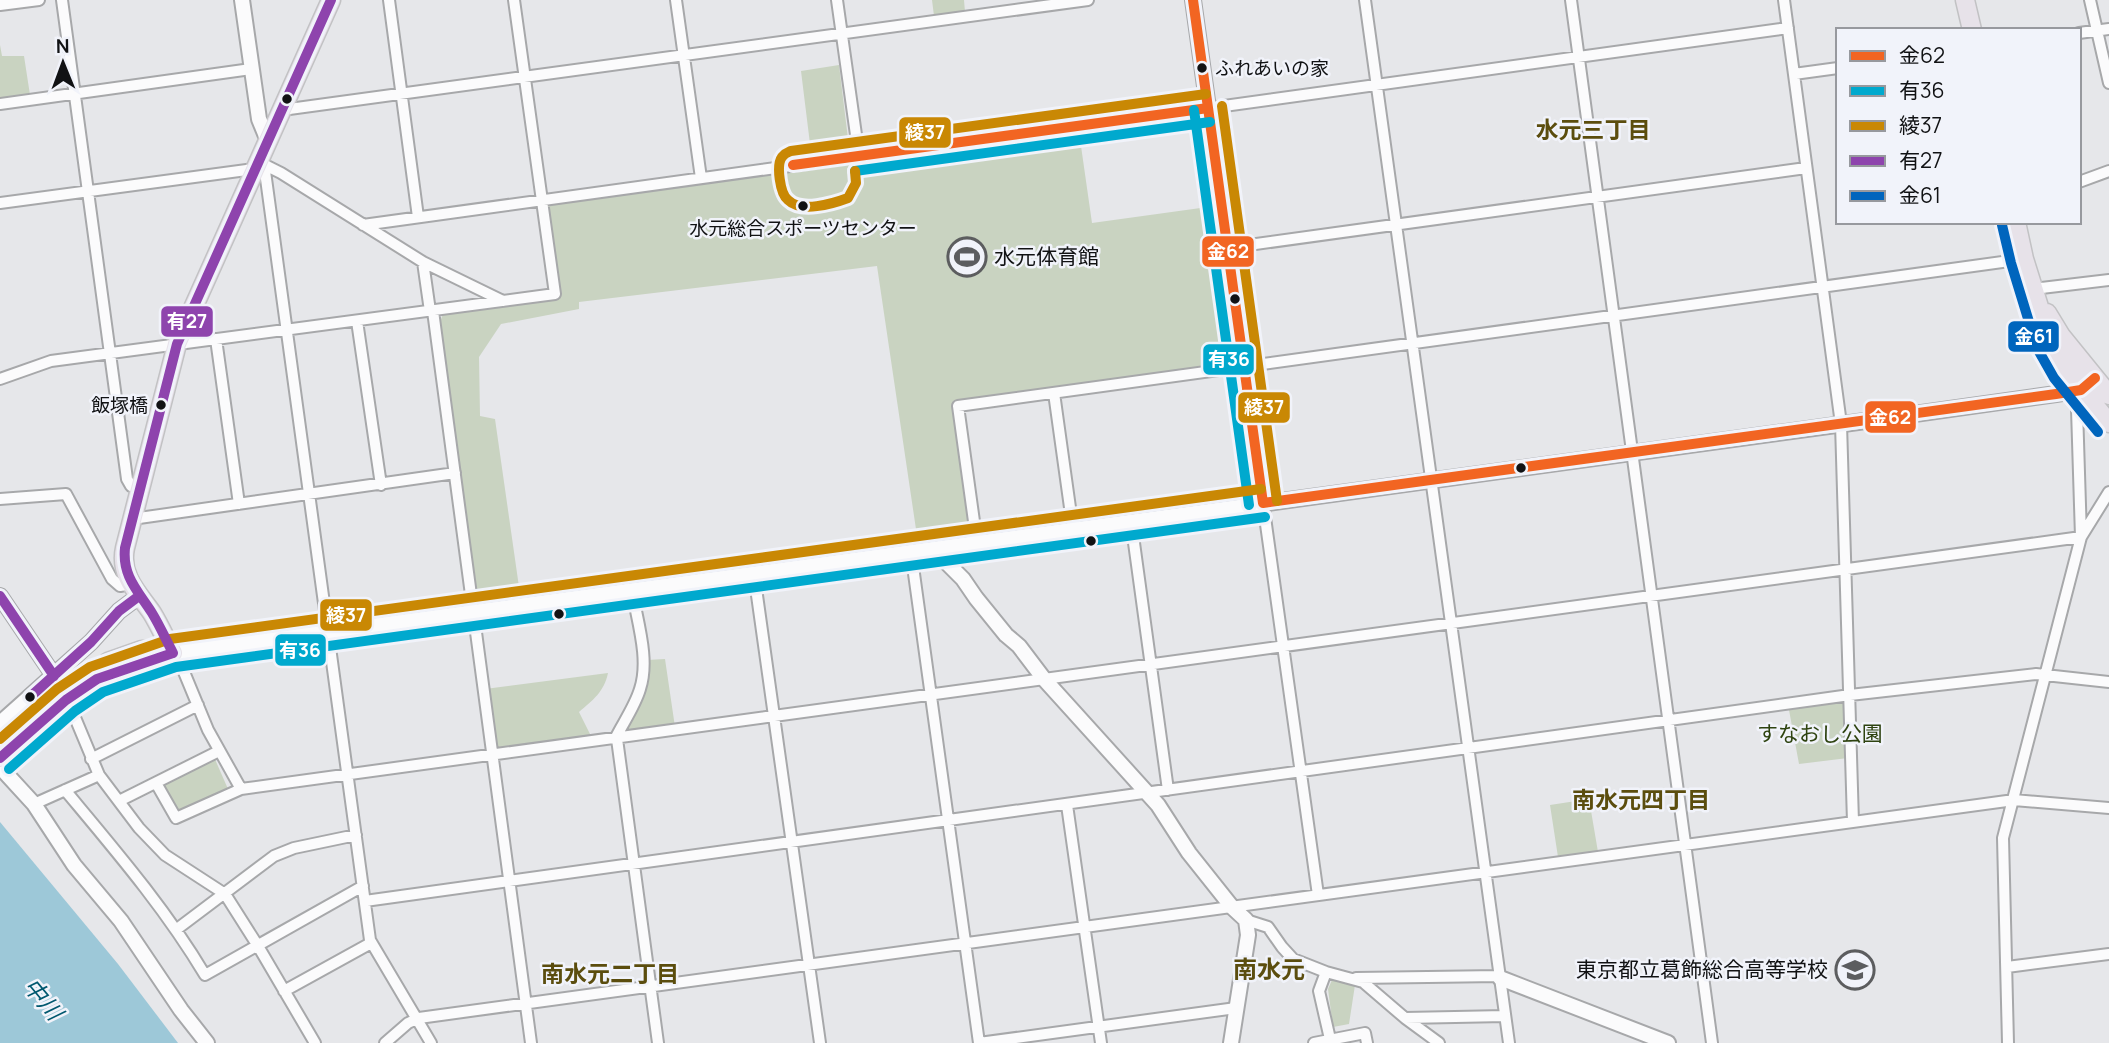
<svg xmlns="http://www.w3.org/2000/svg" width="2109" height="1043" font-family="Manrope,'Noto Sans JP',sans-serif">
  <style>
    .green { fill: #c9d3c1 }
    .water { fill: #9dc8d8 }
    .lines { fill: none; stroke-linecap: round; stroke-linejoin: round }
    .minor-casing { stroke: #a7a8aa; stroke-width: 14 }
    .tertiary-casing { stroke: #a7a8aa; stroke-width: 18 }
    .primary-casing { stroke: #c2c2c4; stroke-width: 21 }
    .minor { stroke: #fbfbfc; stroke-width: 10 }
    .tertiary { stroke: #fbfbfc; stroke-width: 14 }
    .primary { stroke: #e7e2e9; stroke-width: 18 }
    .bus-1-casing { stroke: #f1f3fa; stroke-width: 16 }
    .bus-2-casing { stroke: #f1f3fa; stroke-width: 16 }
    .bus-3-casing { stroke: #f1f3fa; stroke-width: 16 }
    .bus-4-casing { stroke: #f1f3fa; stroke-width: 16 }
    .bus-5-casing { stroke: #f1f3fa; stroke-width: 16 }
    .bus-1 { stroke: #f26522; stroke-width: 10 }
    .bus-2 { stroke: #00a9ce; stroke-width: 10 }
    .bus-3 { stroke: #c98804; stroke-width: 10 }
    .bus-4 { stroke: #8e44ad; stroke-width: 10 }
    .bus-5 { stroke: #0065bd; stroke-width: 10 }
    .bus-dot { fill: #111214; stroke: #f1f3fa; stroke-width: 2.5 }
    .labels { text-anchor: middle; stroke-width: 5; stroke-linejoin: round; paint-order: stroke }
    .bus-label { font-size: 19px; fill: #111214; stroke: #f1f3fa; text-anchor: start }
    .poi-label { font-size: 21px; fill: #111214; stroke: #f1f3fa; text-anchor: start }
    .park-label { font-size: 21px; fill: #2e4310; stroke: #f1f3fa }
    .neighbourhood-label { font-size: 23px; font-weight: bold; fill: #5b4d0e; stroke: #f1f3fa }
    .water-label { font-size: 23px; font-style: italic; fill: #00586f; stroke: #f1f3fa }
    .quarter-label { font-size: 24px; font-weight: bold; fill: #5b4d0e; stroke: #f1f3fa }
    .line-badge { stroke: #f1f3fa; stroke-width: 2.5 }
    .badge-label { font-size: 19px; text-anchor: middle; font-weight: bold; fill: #fff }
  </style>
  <rect width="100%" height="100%" fill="#e6e7ea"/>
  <!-- green -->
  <path class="green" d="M 932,0 L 964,0 L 965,12 L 934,16 Z
    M 0,45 L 2,56 L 24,56 L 30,95 L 0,99 Z
    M 839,65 L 849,147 L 811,152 L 801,71 Z
    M 1079,132 L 1092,223 L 1215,206 L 1237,359 L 1235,363 L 954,402 L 970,529 L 917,536 L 877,266 L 579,302 L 579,309 L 501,324 L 479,357 L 480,416 L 495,419 L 519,587 L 476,596 L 440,322 L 443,314 L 560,298 L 548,207 L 550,204 Z
    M 665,659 L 675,727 L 624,734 L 647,660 Z
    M 608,673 C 604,692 593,700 579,712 L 592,738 L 493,751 L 485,689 Z
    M 1847,700 L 1848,758 L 1799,764 L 1789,710 Z
    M 214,757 L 228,789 L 178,810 L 162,783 Z
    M 1589,799 L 1598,852 L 1558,857 L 1550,805 Z
    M 1332,980 L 1355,985 L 1349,1024 L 1333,1027 L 1328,989 Z"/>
  <!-- water -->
  <path class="water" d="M 0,822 L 118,964 L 178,1043 L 0,1043 Z"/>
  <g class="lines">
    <!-- minor casing -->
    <g class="minor-casing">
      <path id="minor" d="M 62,0 L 127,479 L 131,486 L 140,488
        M 389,0 L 418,217
        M 676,0 L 701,178
        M 837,0 L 859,156
        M 1365,0 L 1509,1043
        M 1571,0 L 1712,1043
        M 1784,0 L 1841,424 L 1853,822
        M 2090,0 L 2109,83
        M 0,5 L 39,0
        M 2079,33 L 2109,29
        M 1794,74 L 1838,68
        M 0,104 L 251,69
        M 282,110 L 1088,0
        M 259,162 L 281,173 L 423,262 L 503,301
        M 264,164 L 370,940 L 431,1043
        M 2079,182 L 2109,171
        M 0,203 L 254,169
        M 363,225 L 1788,28
        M 1227,248 L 1806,168
        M 423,262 L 430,311
        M 2033,289 L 2109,280
        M 433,311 L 531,1043
        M 357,321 L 381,485
        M 216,339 L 239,504
        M 0,379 L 51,361 L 555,294 L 514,0
        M 1054,393 L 1073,529
        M 0,499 L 66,494 L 112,579 L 120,586 L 131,584
        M 1263,503 L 1318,895
        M 132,519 L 455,473
        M 1131,521 L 1168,790
        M 977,543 L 958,406 L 2024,259
        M 911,552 L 979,1043
        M 754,574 L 820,1043
        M 71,708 L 99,775 L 139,828 L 165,855 L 225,894 L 258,946 L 315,1043
        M 615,739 C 623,723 635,706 640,689 C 650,659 637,621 632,590
        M 617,739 L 658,1043
        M 91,759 L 198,705
        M 3,770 L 71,708 L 88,696 L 125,679 L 160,668 L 173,653 L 184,672 L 208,730 L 241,789 L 2081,537 L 2109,492
        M 156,783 L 176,818 L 241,789
        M 65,790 C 115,850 165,908 205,975 L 363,886
        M 119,801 L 219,751
        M 34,804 L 99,775
        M 1067,805 L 1101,1043
        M 365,901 L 1850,695 L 2036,674 L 2109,682
        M 1246,920 L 1268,927 L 1282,947 L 1293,959 L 1326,972 L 1363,982 L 1405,1018 L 1439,1043
        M 177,929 L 274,856 L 294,848 L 356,835
        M 2007,967 L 2109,954
        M 1326,972 L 1319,991 L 1330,1039
        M 1356,978 L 1499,976
        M 284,991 L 371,943
        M 1405,1018 L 1505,1016
        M 385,1043 L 408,1023 L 419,1018 L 2014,800 L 2109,808
        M 979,1043 L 1236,1008
        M 1314,1043 L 1365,1033 L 1367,1043
        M 2008,1043 L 2003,838 L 2081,537 L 2077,409 L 2081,390"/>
    </g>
    <!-- tertiary casing -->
    <g class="tertiary-casing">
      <path id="tertiary" d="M 242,0 L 259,119 L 268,141
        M 1193,0 L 1263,503
        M 933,549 L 963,579 L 976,598 L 1006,635 L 1019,646 L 1044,679 L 1158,805 L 1189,853 L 1232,907 L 1246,920 L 1248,935 L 1231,1043
        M 0,596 L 54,676
        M 173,653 L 1858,422 L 2056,394 L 2081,390 L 2087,385
        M 0,723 L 91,642 L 119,611 L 139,596
        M 0,767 L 34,804 L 74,865 L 121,921 L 181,1010 L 207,1043
        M 1500,978 L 1668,1043"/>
    </g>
    <!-- primary casing -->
    <g class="primary-casing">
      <path id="primary" d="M 1965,0 L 1972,30
        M 2016,222 L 2024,259 L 2050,342 L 2066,370 L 2109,423
        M 2047,313 L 2061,336 L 2109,395
        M 173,653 C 166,640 160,626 152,613 C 138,593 119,575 125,548 L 177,344 L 331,0
        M 108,662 L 142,650 L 166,652
        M 0,758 L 66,700 L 97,679 L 173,653"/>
    </g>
    <!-- minor -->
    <use href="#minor" class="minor"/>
    <!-- tertiary -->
    <use href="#tertiary" class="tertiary"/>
    <!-- primary -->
    <use href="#primary" class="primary"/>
    <!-- bus-1 casing -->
    <g class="bus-1-casing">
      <path id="bus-1" d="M 1193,0 L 1263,503
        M 793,165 L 1208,108
        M 1263,503 L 2056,394 L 2081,390 L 2095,378"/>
    </g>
    <!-- bus-2 casing -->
    <g class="bus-2-casing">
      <path id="bus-2" d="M 1194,110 L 1249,505
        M 855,171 L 1210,122
        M 9,769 L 75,711 L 103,692 L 176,667 L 1265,517"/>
    </g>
    <!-- bus-3 casing -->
    <g class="bus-3-casing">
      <path id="bus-3" d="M 1222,106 L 1277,501
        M 855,171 L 856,183 L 848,198 C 832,204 801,213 788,200 C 780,194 776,165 782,157 C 785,153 786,153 791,151 L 1206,94
        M 0,739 L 57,689 L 90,667 L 170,639 L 1261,489"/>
    </g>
    <!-- bus-4 casing -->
    <g class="bus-4-casing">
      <path id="bus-4" d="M 0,596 L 54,676
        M 173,653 C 166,640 160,626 152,613 C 138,591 122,576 125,548 L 177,344 L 331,0
        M 30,697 L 91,642 L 119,611 L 139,596
        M 0,758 L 66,700 L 97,679 L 173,653"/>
    </g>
    <!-- bus-5 casing -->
    <g class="bus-5-casing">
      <path id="bus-5" d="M 2002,225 L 2011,263 L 2037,348 L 2054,378 L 2098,432"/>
    </g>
    <!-- bus-1 -->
    <use href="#bus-1" class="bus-1"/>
    <!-- bus-2 -->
    <use href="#bus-2" class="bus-2"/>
    <!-- bus-3 -->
    <use href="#bus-3" class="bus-3"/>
    <!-- bus-4 -->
    <use href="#bus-4" class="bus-4"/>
    <!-- bus-5 -->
    <use href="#bus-5" class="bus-5"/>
  </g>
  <!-- icons -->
  <defs>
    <g id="stadium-ring" transform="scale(2.0125)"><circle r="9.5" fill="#f1f3fa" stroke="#5c5d5f" stroke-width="1.5"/><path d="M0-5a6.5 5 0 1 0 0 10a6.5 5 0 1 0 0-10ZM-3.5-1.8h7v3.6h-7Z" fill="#5c5d5f"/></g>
    <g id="school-ring" transform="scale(2.0125)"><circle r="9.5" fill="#f1f3fa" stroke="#5c5d5f" stroke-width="1.5"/><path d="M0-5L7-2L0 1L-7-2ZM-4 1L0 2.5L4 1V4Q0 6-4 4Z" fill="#5c5d5f"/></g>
  </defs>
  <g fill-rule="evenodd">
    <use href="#stadium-ring" x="967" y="257"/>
    <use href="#school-ring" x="1855" y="970"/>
  </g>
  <!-- markers -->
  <g class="bus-dot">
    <circle cx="1202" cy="68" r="6"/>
    <circle cx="287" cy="99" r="6"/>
    <circle cx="803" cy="206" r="6"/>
    <circle cx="1235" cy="299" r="6"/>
    <circle cx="161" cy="405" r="6"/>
    <circle cx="1521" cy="468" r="6"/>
    <circle cx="1091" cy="541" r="6"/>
    <circle cx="559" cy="614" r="6"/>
    <circle cx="30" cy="697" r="6"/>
  </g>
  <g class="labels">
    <!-- bus labels -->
    <g class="bus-label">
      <text x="1215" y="75">ふれあいの家</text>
      <text x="803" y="235" text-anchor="middle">水元総合スポーツセンター</text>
      <text x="148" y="412" text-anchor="end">飯塚橋</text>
    </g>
    <!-- poi labels -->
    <g class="poi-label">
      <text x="994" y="264">水元体育館</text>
      <text x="1828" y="977" text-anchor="end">東京都立葛飾総合高等学校</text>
    </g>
    <!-- park labels -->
    <g class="park-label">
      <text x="1820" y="741">すなおし公園</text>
    </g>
    <!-- neighbourhood labels -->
    <g class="neighbourhood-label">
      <text x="1593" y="138">水元三丁目</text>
      <text x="1641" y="808">南水元四丁目</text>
      <text x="610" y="982">南水元二丁目</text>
    </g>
    <!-- water labels -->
    <g class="water-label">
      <text transform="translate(43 999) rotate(50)" y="8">中川</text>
    </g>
    <!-- quarter labels -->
    <g class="quarter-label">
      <text x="1269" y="978">南水元</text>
    </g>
  </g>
  <g class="line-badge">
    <rect x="898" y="116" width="54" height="33" rx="7" fill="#c98804"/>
    <rect x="1201" y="235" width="54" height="33" rx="7" fill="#f26522"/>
    <rect x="160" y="305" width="54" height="33" rx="7" fill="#8e44ad"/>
    <rect x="2007" y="320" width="53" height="33" rx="7" fill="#0065bd"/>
    <rect x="1202" y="343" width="53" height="33" rx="7" fill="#00a9ce"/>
    <rect x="1237" y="391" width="54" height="33" rx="7" fill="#c98804"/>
    <rect x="1864" y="400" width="53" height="34" rx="7" fill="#f26522"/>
    <rect x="319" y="598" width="54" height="34" rx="7" fill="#c98804"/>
    <rect x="274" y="633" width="53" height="34" rx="7" fill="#00a9ce"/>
  </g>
  <g class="badge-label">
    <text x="925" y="139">綾37</text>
    <text x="1228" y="258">金62</text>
    <text x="187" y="328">有27</text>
    <text x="2034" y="343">金61</text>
    <text x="1229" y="366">有36</text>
    <text x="1264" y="414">綾37</text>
    <text x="1890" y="424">金62</text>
    <text x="346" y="622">綾37</text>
    <text x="300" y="657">有36</text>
  </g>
  <!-- legend -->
  <rect x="1836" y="28" width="245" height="196" fill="#f1f3fa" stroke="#97999e" stroke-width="2"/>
  <rect x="1850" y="51" width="35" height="10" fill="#f26522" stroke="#97999e" stroke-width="2"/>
  <text x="1899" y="63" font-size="21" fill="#111214">金62</text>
  <rect x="1850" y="86" width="35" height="10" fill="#00a9ce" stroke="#97999e" stroke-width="2"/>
  <text x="1899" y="98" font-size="21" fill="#111214">有36</text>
  <rect x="1850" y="121" width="35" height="10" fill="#c98804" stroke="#97999e" stroke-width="2"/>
  <text x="1899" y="133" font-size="21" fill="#111214">綾37</text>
  <rect x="1850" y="156" width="35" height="10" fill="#8e44ad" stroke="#97999e" stroke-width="2"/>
  <text x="1899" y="168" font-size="21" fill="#111214">有27</text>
  <rect x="1850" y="191" width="35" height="10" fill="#0065bd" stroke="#97999e" stroke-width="2"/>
  <text x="1899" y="203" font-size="21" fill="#111214">金61</text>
  <!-- north arrow -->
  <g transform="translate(63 63) rotate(359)" stroke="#f1f3fa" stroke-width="5" paint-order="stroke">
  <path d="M0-5L12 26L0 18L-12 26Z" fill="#111214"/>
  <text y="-10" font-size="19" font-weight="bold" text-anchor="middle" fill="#111214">N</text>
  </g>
</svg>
